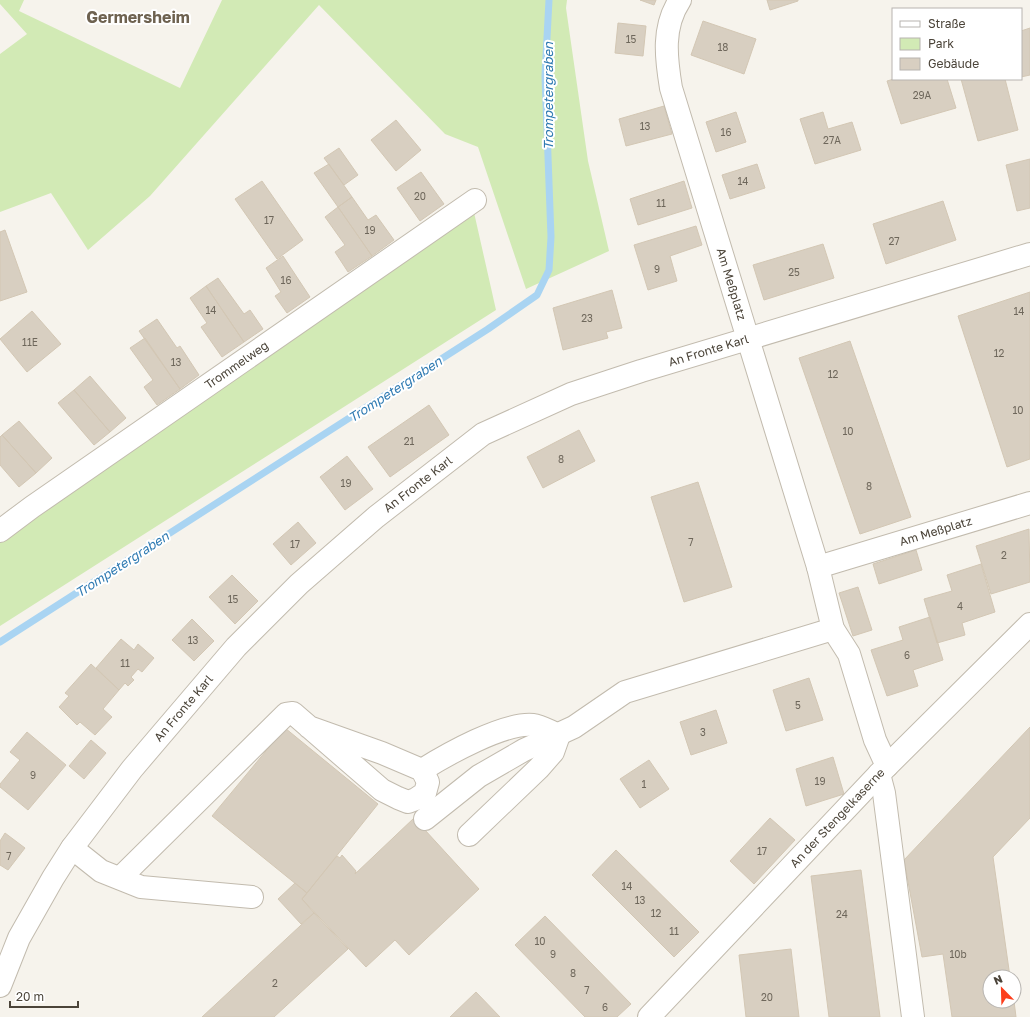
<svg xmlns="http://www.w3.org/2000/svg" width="1030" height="1017" font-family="'Golos Text',sans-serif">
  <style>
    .green { fill: #d2eab5 }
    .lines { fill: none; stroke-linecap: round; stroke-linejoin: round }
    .stream { stroke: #a9d4f2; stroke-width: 7 }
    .building { fill: #d8cfc1; stroke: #d3c7b4 }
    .minor-casing { stroke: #c2bbae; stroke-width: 24 }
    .minor { stroke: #fff; stroke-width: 22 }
    .labels { text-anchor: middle; stroke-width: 4; stroke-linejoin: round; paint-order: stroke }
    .number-label { font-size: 10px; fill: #6e675b }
    .street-label { font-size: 12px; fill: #4b4439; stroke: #fff }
    .water-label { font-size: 13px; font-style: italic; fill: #2e7ab2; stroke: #fff }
    .district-label { font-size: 16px; font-weight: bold; fill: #6e6250; stroke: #fff }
  </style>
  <rect width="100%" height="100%" fill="#f6f3ec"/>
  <!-- green -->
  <path class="green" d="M 0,0 L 24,0 L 19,11 L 180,88 L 222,0 L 567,0 L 566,8 L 588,161 L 609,251 L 526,289 L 478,147 L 445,134 L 319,5 L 150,196 L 88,250 L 51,193 L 0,212 L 0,54 L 27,34 L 0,4 Z
    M 473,208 L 496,310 L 0,626 L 0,539 Z"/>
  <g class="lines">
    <!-- stream -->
    <path class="stream" d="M 0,642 L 488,329 L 537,295 L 549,270 L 551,237 L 545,76 L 549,0"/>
  </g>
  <!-- building -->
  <path class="building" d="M 640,0 L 656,0 L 654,5 Z
    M 767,0 L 798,0 L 798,1 L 770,10 Z
    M 703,21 L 756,39 L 744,74 L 691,55 Z
    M 618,23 L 646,26 L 643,56 L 615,53 Z
    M 1030,28 L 1030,75 L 1021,77 L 1021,31 Z
    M 894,79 L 947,79 L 956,108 L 901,124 L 887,81 Z
    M 961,79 L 1005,79 L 1018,130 L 978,141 Z
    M 664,106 L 672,134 L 626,146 L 619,119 Z
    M 736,112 L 746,142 L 716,152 L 706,122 Z
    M 823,112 L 828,129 L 852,122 L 861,150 L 815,164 L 800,119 Z
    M 396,120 L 421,150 L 396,171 L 371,140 Z
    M 339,148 L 358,175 L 344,185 L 324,158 Z
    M 1030,159 L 1030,208 L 1017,211 L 1006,165 Z
    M 329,164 L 352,197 L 338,207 L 314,173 Z
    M 757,164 L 765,188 L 730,199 L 722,175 Z
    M 421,172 L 444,204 L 420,221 L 397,188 Z
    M 262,181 L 303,240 L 277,259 L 235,199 Z
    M 684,181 L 692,208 L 638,225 L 630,199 Z
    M 352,197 L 368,220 L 376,215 L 394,240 L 372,256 L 338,207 Z
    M 943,201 L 956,240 L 886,264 L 873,224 Z
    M 338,207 L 372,256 L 348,272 L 335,252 L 345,245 L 325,217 Z
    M 696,226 L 702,245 L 670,256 L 677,281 L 648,290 L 634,245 Z
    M 5,230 L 27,292 L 0,301 L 0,232 Z
    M 823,244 L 834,278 L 764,300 L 753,265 Z
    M 283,256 L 310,297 L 287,313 L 275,296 L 281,292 L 266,268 Z
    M 218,278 L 244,314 L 250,310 L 263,329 L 244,342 L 206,286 Z
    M 206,286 L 244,342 L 222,357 L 201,327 L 207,323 L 190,298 Z
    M 612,290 L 622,328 L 606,332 L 608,338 L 563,350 L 553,308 Z
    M 1030,292 L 1030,459 L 1007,467 L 958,316 Z
    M 32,311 L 61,344 L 27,372 L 0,339 Z
    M 157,319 L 177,348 L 180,346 L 199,375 L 180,389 L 139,331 Z
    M 145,338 L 180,389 L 157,405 L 144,387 L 153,380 L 130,348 Z
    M 850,341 L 911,517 L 860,534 L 799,358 Z
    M 90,376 L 126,418 L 110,432 L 74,390 Z
    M 74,390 L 110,432 L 94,445 L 58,403 Z
    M 429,405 L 449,435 L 390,477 L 368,447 Z
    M 19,421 L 52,458 L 36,473 L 2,435 Z
    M 579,430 L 595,461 L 543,488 L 527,457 Z
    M 2,435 L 36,473 L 19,487 L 0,465 L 0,437 Z
    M 347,456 L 373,489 L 345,510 L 320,477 Z
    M 698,482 L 732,587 L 684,602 L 651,497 Z
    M 298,522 L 316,543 L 291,565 L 273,544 Z
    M 1029,529 L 1030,582 L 991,594 L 976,546 Z
    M 916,550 L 922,570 L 879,584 L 873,564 Z
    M 981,564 L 995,612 L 962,623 L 965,635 L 937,643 L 924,599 L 952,591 L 947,575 Z
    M 232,575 L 258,601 L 235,624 L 209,597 Z
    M 858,587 L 872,630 L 853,636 L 839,593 Z
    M 930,617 L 943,660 L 913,670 L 918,686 L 887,696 L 871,650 L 903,640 L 899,627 Z
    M 192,619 L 214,641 L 194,661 L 172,640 Z
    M 121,639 L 134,650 L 138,644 L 154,658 L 142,672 L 138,669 L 131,677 L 134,680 L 128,686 L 125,683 L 119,690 L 96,668 Z
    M 91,664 L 119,690 L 103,709 L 112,717 L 95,735 L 80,722 L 77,725 L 59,707 L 69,696 L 65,693 Z
    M 809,678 L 823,720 L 786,731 L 773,690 Z
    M 716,710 L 727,743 L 691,755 L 680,722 Z
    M 1030,727 L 1030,818 L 993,857 L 1010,977 L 990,977 L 990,1001 L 1014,1001 L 1016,1017 L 952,1017 L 943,954 L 922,957 L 904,860 Z
    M 285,728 L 378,804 L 307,893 L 212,816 Z
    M 27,732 L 66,765 L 28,810 L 0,787 L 0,784 L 20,760 L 10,752 Z
    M 91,740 L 106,753 L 84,779 L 69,766 Z
    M 833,757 L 844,794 L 806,806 L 796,769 Z
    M 649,760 L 669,789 L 640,808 L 620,779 Z
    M 414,818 L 479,889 L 409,955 L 395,940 L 366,967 L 302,899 L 337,856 L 340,858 L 342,855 L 356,871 L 355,874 Z
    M 770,818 L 795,840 L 754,884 L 730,861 Z
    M 5,833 L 25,848 L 8,870 L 0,865 L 0,841 Z
    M 616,850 L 699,932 L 674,957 L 592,875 Z
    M 861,870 L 880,1017 L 829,1017 L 811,876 Z
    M 295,883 L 307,893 L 302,899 L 314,913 L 301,924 L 278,899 Z
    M 314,913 L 348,949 L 274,1017 L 202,1017 Z
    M 545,916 L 631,1004 L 617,1017 L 585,1017 L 515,945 Z
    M 791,949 L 799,1017 L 746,1017 L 739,955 Z
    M 476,992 L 500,1017 L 450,1017 Z"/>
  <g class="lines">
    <!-- minor casing -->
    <g class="minor-casing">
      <g id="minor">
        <path id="s1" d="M 680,0 C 662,27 666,58 671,88 L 818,567 L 833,629 L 849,654 L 875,740 L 887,766"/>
        <path id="s2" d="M 0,531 L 32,507 L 475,200"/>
        <path id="s3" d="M 818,567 L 1030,503"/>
        <path d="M 422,770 C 446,755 504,722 533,725 C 541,726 551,732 559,735"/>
        <path d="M 879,774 L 884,793 L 913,1017"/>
        <path d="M 425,819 L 479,776 L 524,750 L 574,727 L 625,692 L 833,629"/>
        <path d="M 469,835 L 539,768 L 553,752 L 559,735"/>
        <path d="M 72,848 L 101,871 L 141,887 L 252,897"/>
        <path d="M 120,878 L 286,714 L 293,713 L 382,790 L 398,798 L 408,802 L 416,799 L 425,793 L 428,782 L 422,770 L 382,753 L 309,727"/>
        <path id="s4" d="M 0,986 L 19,938 L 53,878 L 72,848 L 132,769 L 236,647 L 299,584 L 376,517 L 483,434 L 571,394 L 641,371 L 1030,254"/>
        <path id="s5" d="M 649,1017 L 879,774 L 1030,624"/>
      </g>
    </g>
    <!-- minor -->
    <use href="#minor" class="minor"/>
  </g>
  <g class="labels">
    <!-- number labels -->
    <g class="number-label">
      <text x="631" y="43">15</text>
      <text x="723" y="51">18</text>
      <text x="922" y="99">29A</text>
      <text x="645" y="130">13</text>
      <text x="726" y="136">16</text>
      <text x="832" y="144">27A</text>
      <text x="743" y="185">14</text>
      <text x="420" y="200">20</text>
      <text x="661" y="207">11</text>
      <text x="269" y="224">17</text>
      <text x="370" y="234">19</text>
      <text x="894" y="245">27</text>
      <text x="657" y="273">9</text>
      <text x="794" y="276">25</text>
      <text x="286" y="284">16</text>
      <text x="211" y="314">14</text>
      <text x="1019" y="315">14</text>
      <text x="587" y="322">23</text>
      <text x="30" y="346">11E</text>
      <text x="999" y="357">12</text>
      <text x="176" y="366">13</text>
      <text x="833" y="378">12</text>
      <text x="1018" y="414">10</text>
      <text x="848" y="435">10</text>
      <text x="409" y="445">21</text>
      <text x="561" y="463">8</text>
      <text x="346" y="487">19</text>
      <text x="869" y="490">8</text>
      <text x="691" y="546">7</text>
      <text x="295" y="548">17</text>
      <text x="1004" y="559">2</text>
      <text x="233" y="603">15</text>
      <text x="960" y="610">4</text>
      <text x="193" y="644">13</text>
      <text x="907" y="659">6</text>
      <text x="125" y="667">11</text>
      <text x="798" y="709">5</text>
      <text x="703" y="736">3</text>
      <text x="33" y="779">9</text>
      <text x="820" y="785">19</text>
      <text x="644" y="788">1</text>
      <text x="762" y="855">17</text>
      <text x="9" y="860">7</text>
      <text x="627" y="890">14</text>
      <text x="640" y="904">13</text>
      <text x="656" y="917">12</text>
      <text x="842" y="918">24</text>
      <text x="674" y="935">11</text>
      <text x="540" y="945">10</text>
      <text x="553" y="958">9</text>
      <text x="958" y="958">10b</text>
      <text x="573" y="977">8</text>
      <text x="275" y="987">2</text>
      <text x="587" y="994">7</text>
      <text x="767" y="1001">20</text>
      <text x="605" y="1011">6</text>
    </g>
    <!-- street labels -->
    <g class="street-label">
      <text dy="4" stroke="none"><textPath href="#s1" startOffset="296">Am Meßplatz</textPath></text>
      <text dy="4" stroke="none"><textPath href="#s4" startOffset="983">An Fronte Karl</textPath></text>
      <text dy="4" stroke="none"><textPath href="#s2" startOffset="289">Trommelweg</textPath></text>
      <text dy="4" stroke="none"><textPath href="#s4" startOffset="660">An Fronte Karl</textPath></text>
      <text dy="4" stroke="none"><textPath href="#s3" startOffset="123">Am Meßplatz</textPath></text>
      <text dy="4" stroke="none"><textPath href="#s4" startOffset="335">An Fronte Karl</textPath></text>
      <text dy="4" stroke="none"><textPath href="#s5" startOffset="274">An der Stengelkaserne</textPath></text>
    </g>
    <!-- water labels -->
    <g class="water-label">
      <text transform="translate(548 96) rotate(-90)" y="5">Trompetergraben</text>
      <text transform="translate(395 389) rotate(-33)" y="5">Trompetergraben</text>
      <text transform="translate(122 564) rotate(-33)" y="5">Trompetergraben</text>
    </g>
    <!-- district labels -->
    <g class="district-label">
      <text x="138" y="23">Germersheim</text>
    </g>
  </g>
  <!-- legend -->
  <rect x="892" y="8" width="130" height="72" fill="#ffffff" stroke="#b7b4b0"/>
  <rect x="900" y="21" width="20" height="6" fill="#ffffff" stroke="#b7b4b0"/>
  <text x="928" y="28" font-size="12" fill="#4b4439">Straße</text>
  <rect x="900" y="38" width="20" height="12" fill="#d2eab5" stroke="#b7b4b0"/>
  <text x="928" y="48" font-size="12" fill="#4b4439">Park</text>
  <rect x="900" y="58" width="20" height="12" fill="#d8cfc1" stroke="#b7b4b0"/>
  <text x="928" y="68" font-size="12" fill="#4b4439">Gebäude</text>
  <!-- north arrow -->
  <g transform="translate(1002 989) rotate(337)"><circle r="19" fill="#ffffff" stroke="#b7b4b0"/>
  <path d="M0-3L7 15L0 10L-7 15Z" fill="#fc3f1d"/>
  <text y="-6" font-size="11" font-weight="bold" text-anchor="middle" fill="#4b4439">N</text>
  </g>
  <!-- scale -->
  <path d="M10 1001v6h68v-6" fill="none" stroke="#4b4439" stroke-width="2"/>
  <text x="16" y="1001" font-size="12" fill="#4b4439" stroke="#ffffff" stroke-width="3" paint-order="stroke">20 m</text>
</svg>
